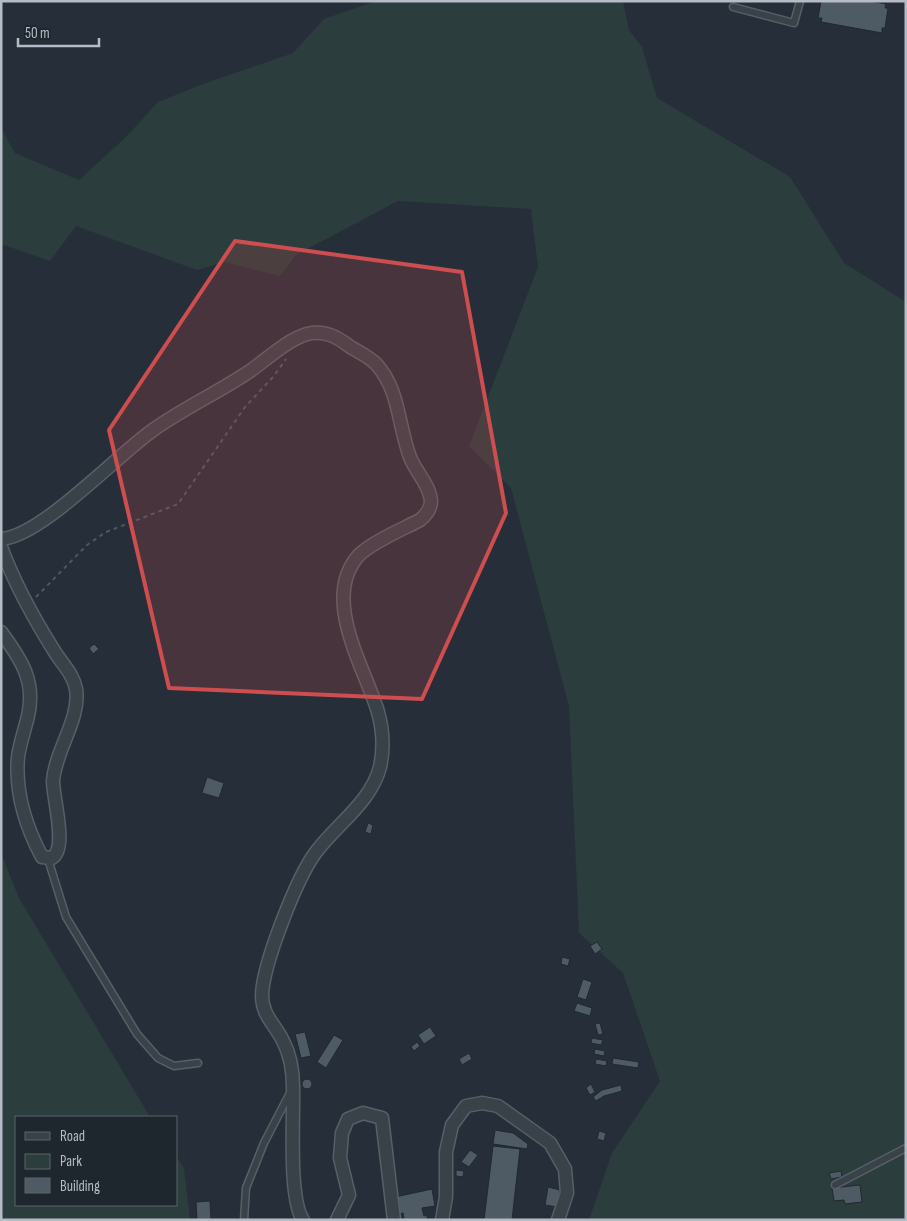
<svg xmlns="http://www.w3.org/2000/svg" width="907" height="1221" font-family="'Sofia Sans Condensed',sans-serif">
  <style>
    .green { fill: #2b3d3c }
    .building { fill: #4e5a64; stroke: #202830 }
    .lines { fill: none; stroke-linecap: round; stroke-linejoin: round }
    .lane-casing { stroke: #575f67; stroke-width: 9 }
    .street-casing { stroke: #575f67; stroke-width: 15 }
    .path { stroke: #495a5b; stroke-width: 2; stroke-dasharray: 4 4; stroke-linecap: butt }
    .lane { stroke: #394149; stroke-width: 6 }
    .street { stroke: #394149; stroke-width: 12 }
    .marked { fill: #ce4d4f; fill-opacity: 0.2; stroke: #ce4d4f; stroke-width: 4; stroke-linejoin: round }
  </style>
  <rect width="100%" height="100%" fill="#262f39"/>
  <!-- green -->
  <path class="green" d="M 376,1 L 623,1 L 629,30 L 642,47 L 657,98 L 790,177 L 844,263 L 906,302 L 906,1220 L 589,1220 L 612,1153 L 660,1081 L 623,973 L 579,933 L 569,706 L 511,488 L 469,446 L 538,267 L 531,209 L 398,201 L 296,255 L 280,276 L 224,262 L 197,270 L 76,226 L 50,261 L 1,244 L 1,128 L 15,153 L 79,180 L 127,136 L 158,102 L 203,84 L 293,53 L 324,19 Z
    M 1,853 L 19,898 L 150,1117 L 16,1117 L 16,1205 L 176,1205 L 176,1157 L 184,1168 L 190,1220 L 1,1220 Z"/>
  <!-- building -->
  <path class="building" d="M 821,1 L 870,1 L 886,4 L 885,8 L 888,8 L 885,28 L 882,28 L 882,33 L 821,22 L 822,18 L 818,18 Z
    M 94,644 L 99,649 L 93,654 L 89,648 Z
    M 207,777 L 224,783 L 219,798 L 202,793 Z
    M 368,823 L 373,825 L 371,834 L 365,832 Z
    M 597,942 L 602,949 L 595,954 L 590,946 Z
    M 562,957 L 570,959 L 568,966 L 561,964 Z
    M 583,979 L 592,982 L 586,1000 L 577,997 Z
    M 577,1003 L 592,1008 L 590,1016 L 574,1011 Z
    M 600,1023 L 603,1034 L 598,1035 L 595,1024 Z
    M 430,1027 L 436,1036 L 424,1044 L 418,1035 Z
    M 305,1032 L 311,1056 L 301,1058 L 295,1034 Z
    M 334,1035 L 343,1040 L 326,1068 L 317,1062 Z
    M 592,1038 L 603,1040 L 601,1045 L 591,1043 Z
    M 417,1042 L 420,1046 L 414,1051 L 411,1047 Z
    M 595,1049 L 605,1051 L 604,1056 L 594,1054 Z
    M 469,1053 L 472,1059 L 462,1065 L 459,1059 Z
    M 613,1058 L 639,1062 L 638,1068 L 612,1064 Z
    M 596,1059 L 607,1061 L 606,1066 L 595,1064 Z
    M302 1084a5 5 0 1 1 10 0a5 5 0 1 1-10 0Z
    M 591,1084 L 595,1092 L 590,1095 L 586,1088 Z
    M 621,1085 L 622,1091 L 604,1096 L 596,1101 L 593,1097 L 602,1090 Z
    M 495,1130 L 513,1133 L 528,1144 L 527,1149 L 493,1144 Z
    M 599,1131 L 606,1133 L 604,1141 L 597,1139 Z
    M 493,1146 L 520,1149 L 512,1220 L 484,1220 Z
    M 470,1150 L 478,1155 L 469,1167 L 461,1162 Z
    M 456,1170 L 464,1171 L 463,1177 L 456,1176 Z
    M 841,1171 L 842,1177 L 831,1179 L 829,1173 Z
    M 860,1185 L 862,1202 L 845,1204 L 844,1200 L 834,1201 L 832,1188 Z
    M 548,1187 L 560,1190 L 557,1207 L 545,1205 Z
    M 432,1189 L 435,1206 L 422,1208 L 424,1216 L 427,1215 L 427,1220 L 401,1220 L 404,1218 L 403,1213 L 399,1214 L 395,1197 Z
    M 210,1201 L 211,1220 L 197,1220 L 196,1202 Z"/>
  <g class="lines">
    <!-- lane casing -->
    <g class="lane-casing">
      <path id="lane" d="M 733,7 L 794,23 L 800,1
        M 48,859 L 66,917 L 137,1034 L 158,1058 L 174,1066 L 198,1063
        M 835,1185 L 906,1148
        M 244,1220 L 246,1188 L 264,1143 L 291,1091"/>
    </g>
    <!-- street casing -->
    <g class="street-casing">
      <path id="street" d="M 1,539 C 41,537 117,455 153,430 C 184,408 219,392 250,371 C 267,359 287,340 307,334 C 324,330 336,336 349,346 C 358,352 370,357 377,365 C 400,391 398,426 410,457 C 415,471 430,485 431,501 C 431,509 426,515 420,520 C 403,529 372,542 359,555 C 320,598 365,668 378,712 C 383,730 384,749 380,767 C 371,802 337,824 316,852 C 297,877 263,964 262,995 C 262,1016 275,1024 283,1041 C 290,1054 293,1072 293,1087 C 294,1115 288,1198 303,1220
        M 1,547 C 14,582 33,617 53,649 C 61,663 73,673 76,689 C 81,718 55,751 53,781 C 53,799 68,848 52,858 L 42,857 C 26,827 15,791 18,757 C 20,743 25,729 28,716 C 36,681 21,659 1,632
        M 337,1220 L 349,1195 L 340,1158 L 342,1133 L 348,1119 L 363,1113 L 382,1118 L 394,1220
        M 442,1220 L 446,1197 L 446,1152 L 452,1125 L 466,1106 L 482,1103 L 498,1106 L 550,1143 L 565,1169 L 567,1193 L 558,1220"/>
    </g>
    <!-- path -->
    <path class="path" d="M 36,597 L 87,545 L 106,532 L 178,504 L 245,407 L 273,377 L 286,359"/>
    <!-- lane -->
    <use href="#lane" class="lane"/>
    <!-- street -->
    <use href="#street" class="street"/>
  </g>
  <!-- marked area -->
  <path class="marked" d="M 235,241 L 462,272 L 506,513 L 422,699 L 169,688 L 109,430 Z"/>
  <!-- border -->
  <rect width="907" height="1221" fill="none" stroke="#b5bcc5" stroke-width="5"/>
  <!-- legend -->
  <rect x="15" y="1116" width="162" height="90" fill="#1e262e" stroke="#5a626a"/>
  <rect x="25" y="1132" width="25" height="8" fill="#394149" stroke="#5a626a"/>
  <text x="60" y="1141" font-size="15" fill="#b5bcc5">Road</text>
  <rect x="25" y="1154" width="25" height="15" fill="#2b3d3c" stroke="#5a626a"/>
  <text x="60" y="1166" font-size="15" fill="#b5bcc5">Park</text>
  <rect x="25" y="1178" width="25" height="15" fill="#4e5a64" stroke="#5a626a"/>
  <text x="60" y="1191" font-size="15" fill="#b5bcc5">Building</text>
  <!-- scale -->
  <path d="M18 38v8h81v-8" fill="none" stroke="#b5bcc5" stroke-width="2.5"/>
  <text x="25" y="38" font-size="15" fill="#b5bcc5" stroke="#1e262e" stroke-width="4" paint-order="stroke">50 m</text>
</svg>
